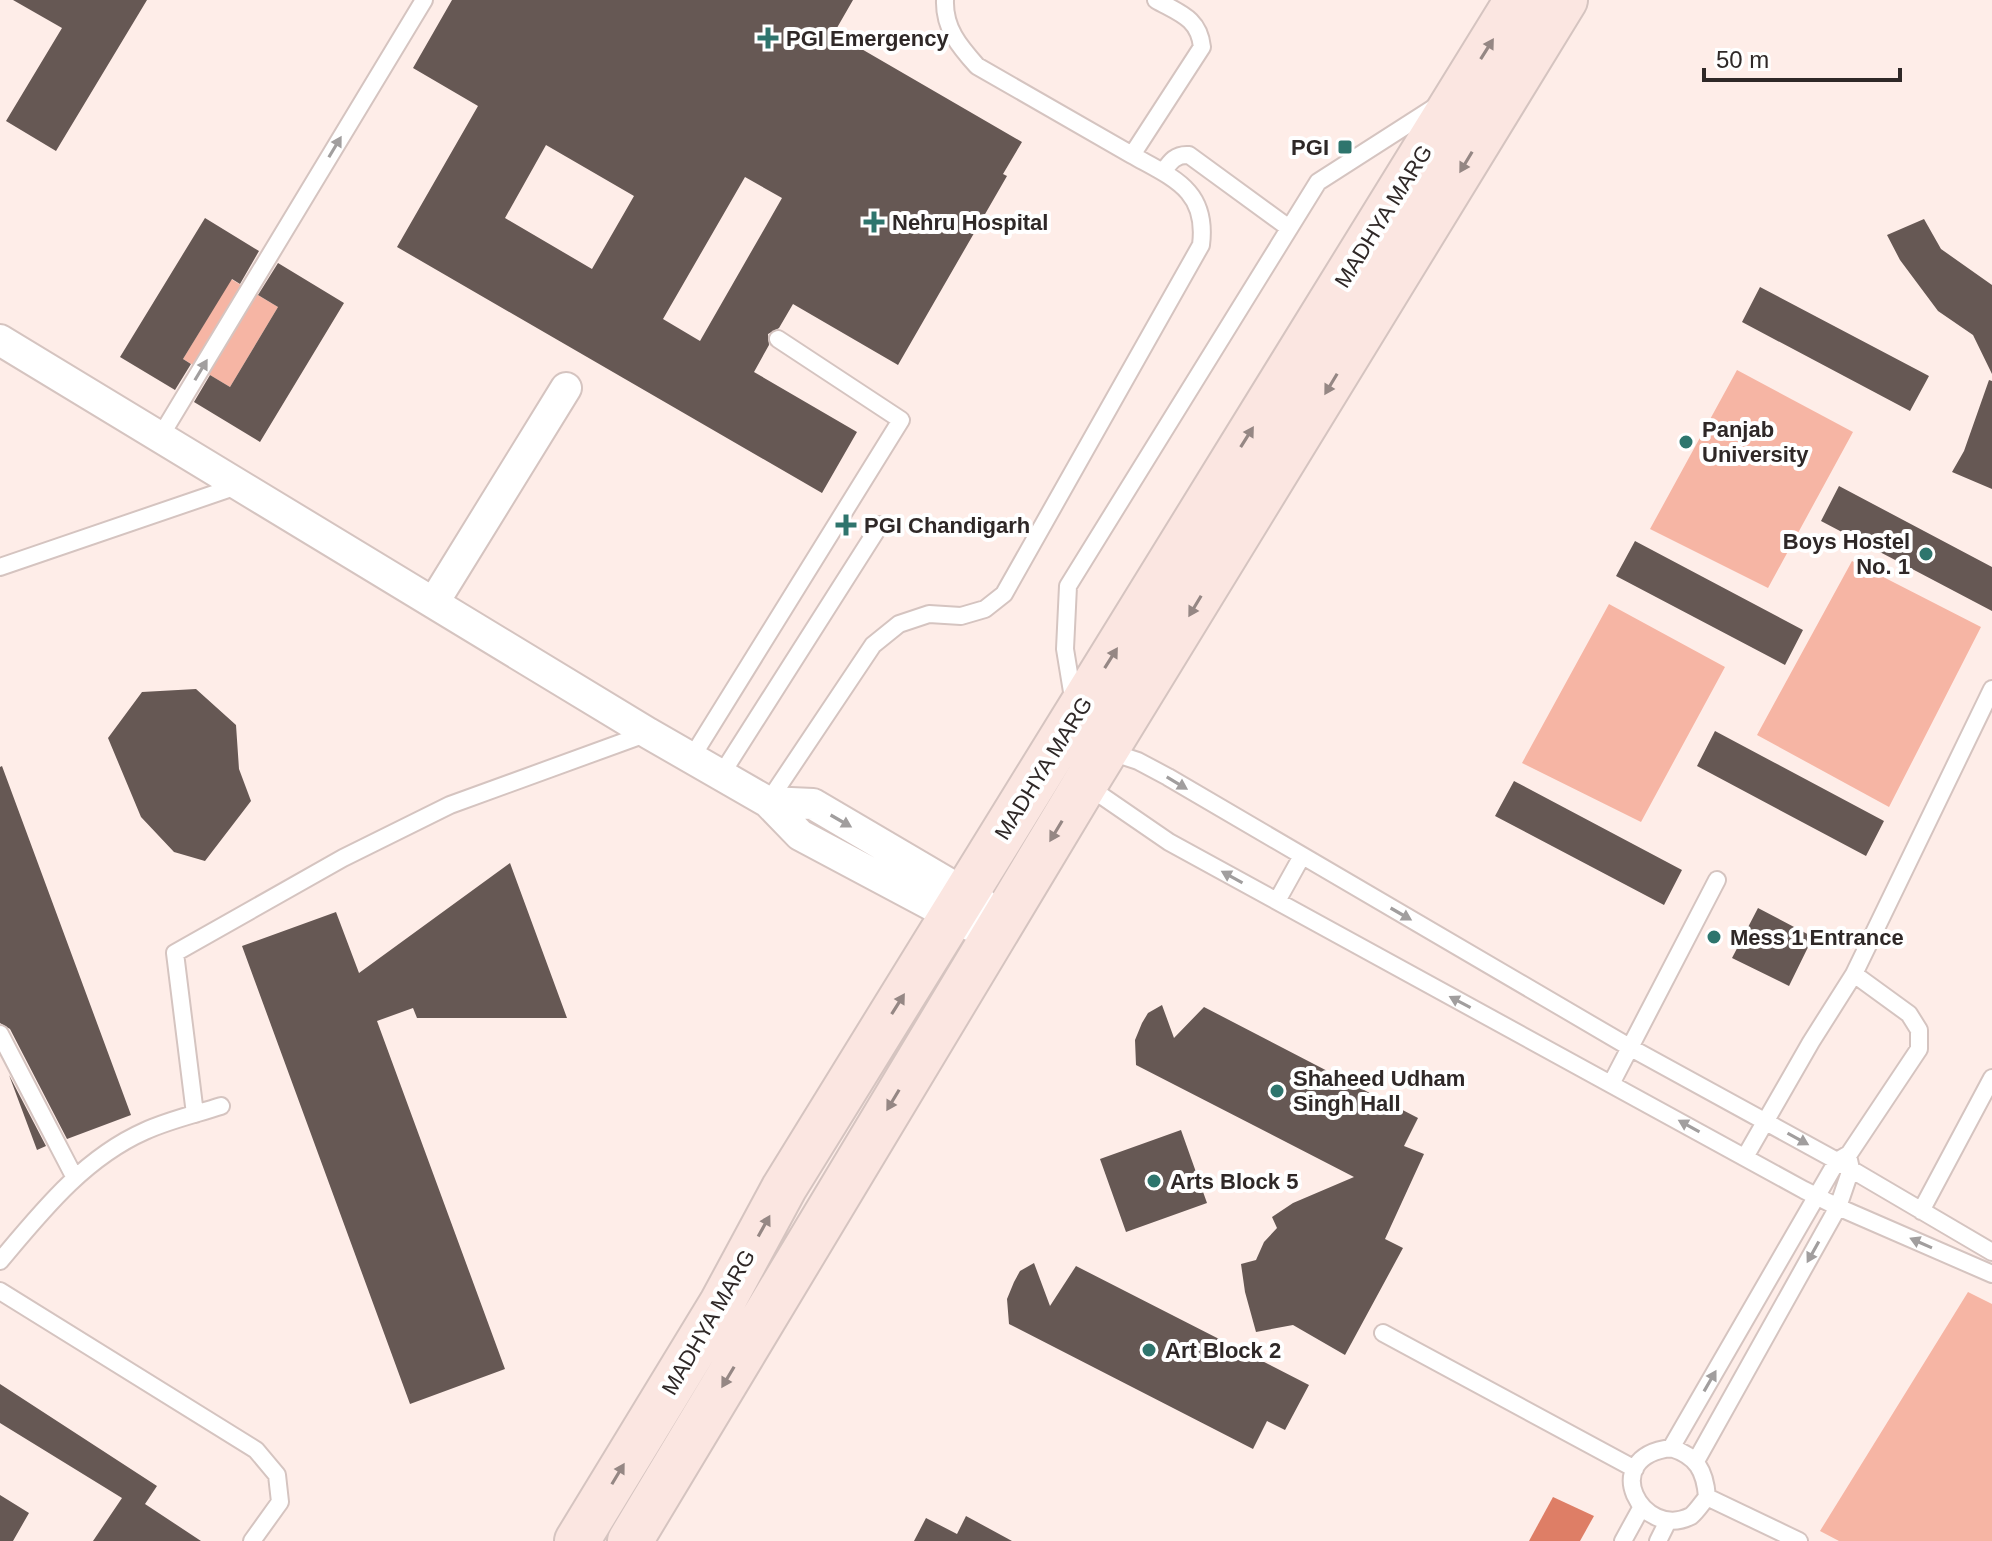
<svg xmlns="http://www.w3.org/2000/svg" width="1992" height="1541" font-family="Helvetica,sans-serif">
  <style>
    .green { fill: #f6b5a4 }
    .water { fill: #de7e66 }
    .building { fill: #665854; fill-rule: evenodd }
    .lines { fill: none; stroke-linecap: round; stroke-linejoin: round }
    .lane-casing { stroke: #d5c4c0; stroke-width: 20 }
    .street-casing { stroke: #d5c4c0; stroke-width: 34 }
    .secondary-casing { stroke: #d5c4c0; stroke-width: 48 }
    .lane { stroke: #fff; stroke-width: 16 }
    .street { stroke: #fff; stroke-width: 30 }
    .secondary { stroke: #fbe6e1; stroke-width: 44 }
    .oneway { fill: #958784 }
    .oneway2 { fill: #a19e9e }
    .poi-dot { fill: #2e756d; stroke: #fff; stroke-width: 3 }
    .labels { text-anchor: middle; stroke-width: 8; stroke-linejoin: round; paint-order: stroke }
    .poi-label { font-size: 22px; font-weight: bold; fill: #2f2827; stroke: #fff; text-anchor: start }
    .street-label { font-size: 22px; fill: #2f2827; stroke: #fff }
  </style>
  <rect width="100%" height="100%" fill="#feede8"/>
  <!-- green -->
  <path class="green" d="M 231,279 L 278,307 L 230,387 L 183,359 Z
    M 1737,370 L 1853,432 L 1768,588 L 1650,529 Z
    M 1852,561 L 1981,627 L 1889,807 L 1757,735 Z
    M 1609,604 L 1725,667 L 1641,822 L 1522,763 Z
    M 1968,1292 L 1992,1304 L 1992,1541 L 1839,1541 L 1820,1531 Z"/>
  <!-- water -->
  <path class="water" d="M 1553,1497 L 1594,1516 L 1580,1541 L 1529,1541 Z"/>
  <!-- building -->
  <path class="building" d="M 13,0 L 147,0 L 56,151 L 6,121 L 62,28 Z
    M 452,0 L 853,0 L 834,33 L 1022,142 L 1003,174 L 1007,176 L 898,365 L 793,304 L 779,328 L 768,334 L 769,345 L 754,372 L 857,432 L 822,493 L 397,247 L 478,106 L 413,68 ZM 546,145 L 634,196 L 592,269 L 505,218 ZM 745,177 L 782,198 L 700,341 L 663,319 Z
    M 205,218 L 259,251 L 240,284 L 232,279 L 183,359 L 191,364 L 175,390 L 120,357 Z
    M 1924,219 L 1941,249 L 1992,285 L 1992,374 L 1973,335 L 1938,311 L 1900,260 L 1887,235 Z
    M 278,263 L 344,303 L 260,442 L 194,402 L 210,375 L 230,387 L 278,307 L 258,295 Z
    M 1760,287 L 1929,376 L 1910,411 L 1742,322 Z
    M 1989,380 L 1992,381 L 1992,489 L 1952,472 L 1964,451 Z
    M 1839,486 L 1992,567 L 1992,611 L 1821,521 Z
    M 1635,541 L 1803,630 L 1785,665 L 1616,576 Z
    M 196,689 L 236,725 L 239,769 L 251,801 L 205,861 L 174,852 L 141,817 L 108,738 L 142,692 Z
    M 1715,731 L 1884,821 L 1866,856 L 1697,766 Z
    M 2,766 L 131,1115 L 67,1139 L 10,1029 L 0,1023 L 0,767 Z
    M 1514,781 L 1682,870 L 1664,905 L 1495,816 Z
    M 510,863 L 567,1018 L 417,1018 L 413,1008 L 377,1021 L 505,1369 L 410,1404 L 242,946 L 336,912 L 359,973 Z
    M 1758,908 L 1813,937 L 1789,986 L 1732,958 Z
    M 1162,1005 L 1174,1038 L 1204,1007 L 1418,1118 L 1404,1146 L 1424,1154 L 1385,1239 L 1403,1248 L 1345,1355 L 1293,1325 L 1256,1332 L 1245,1292 L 1241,1264 L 1256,1260 L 1264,1242 L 1277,1228 L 1272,1217 L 1293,1203 L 1354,1177 L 1136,1065 L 1135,1040 L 1142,1023 L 1148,1013 Z
    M 9,1075 L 46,1146 L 37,1150 Z
    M 1181,1130 L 1207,1203 L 1126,1232 L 1100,1159 Z
    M 1034,1263 L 1050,1306 L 1076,1266 L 1309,1385 L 1285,1430 L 1267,1421 L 1253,1449 L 1009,1324 L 1007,1299 L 1014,1282 L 1020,1271 Z
    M 0,1384 L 157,1486 L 145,1504 L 201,1541 L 93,1541 L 122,1498 L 0,1423 Z
    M 0,1495 L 29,1513 L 13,1541 L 0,1541 Z
    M 966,1516 L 1012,1541 L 914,1541 L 926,1518 L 957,1534 Z"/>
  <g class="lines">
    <!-- lane casing -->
    <g class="lane-casing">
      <path id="lane" d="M 945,0 C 944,28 959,46 977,66 L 1132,155
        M 1163,172 C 1170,162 1175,154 1189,155 L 1289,228
        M 160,437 L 424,0
        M 0,567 L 240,485
        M 1074,704 L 1065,649 L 1068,586 L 1318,182 L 1435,107
        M 1108,751 L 1138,761 L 1168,777 L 1631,1048 L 1837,1161 L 1992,1252
        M 692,757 L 901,420 L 778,339
        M 721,775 L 880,525
        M 1086,785 L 1169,842 L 1804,1190 L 1838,1207 L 1992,1274
        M 768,802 L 873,645 L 899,624 L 929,614 L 961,616 L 985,609 L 1004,594 L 1201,245 C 1208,190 1173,178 1132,155 L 1202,47 C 1199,18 1179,13 1156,0
        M 1277,901 L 1302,856
        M 0,1034 L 75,1178
        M 1611,1084 L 1717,880
        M 195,1114 L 175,953 L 343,858 L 450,805 L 648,733
        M 1745,1157 L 1811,1042 L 1854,974 L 1992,689
        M 1921,1211 L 1992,1078
        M 0,1261 C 42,1211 84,1158 145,1131 C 169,1120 196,1114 221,1106
        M 0,1291 L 256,1450 L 277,1475 L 280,1502 L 252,1541
        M 1383,1333 L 1635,1469
        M 1671,1448 L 1837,1161 L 1849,1154 L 1919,1049 L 1919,1030 L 1909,1014 L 1854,974
        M 1671,1448 C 1697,1456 1705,1471 1707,1497 C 1702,1503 1697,1511 1691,1516 C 1642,1541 1597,1457 1671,1448 Z
        M 1696,1461 L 1838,1207 L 1851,1169 L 1849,1160
        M 1707,1497 L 1799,1541
        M 1623,1541 L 1640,1510
        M 1658,1541 L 1667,1523"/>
    </g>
    <!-- street casing -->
    <g class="street-casing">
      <path id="street" d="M 0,340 L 648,733 L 768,802 L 800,835 L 969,925
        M 434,602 L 566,388
        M 768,802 L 813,804 L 983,904"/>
    </g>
    <!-- secondary casing -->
    <g class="secondary-casing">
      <path id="secondary" d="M 577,1541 L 722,1303 L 784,1188 L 1517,0
        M 630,1541 L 1085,784 L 1565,0"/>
    </g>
    <!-- lane -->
    <use href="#lane" class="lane"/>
    <!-- street -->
    <use href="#street" class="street"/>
    <!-- secondary -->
    <use href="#secondary" class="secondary"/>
  </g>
  <!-- one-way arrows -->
  <defs><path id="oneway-solid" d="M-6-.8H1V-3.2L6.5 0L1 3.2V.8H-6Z" transform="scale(2)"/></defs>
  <g class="oneway">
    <use href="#oneway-solid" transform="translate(1487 49) rotate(-58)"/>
    <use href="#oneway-solid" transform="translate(1466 162) rotate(121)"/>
    <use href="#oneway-solid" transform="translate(1331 384) rotate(121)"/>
    <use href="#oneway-solid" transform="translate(1247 437) rotate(-58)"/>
    <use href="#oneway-solid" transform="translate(1195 606) rotate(121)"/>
    <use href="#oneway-solid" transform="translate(1111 658) rotate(-58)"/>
    <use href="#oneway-solid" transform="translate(1056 831) rotate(121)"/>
    <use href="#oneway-solid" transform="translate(898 1004) rotate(-58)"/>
    <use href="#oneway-solid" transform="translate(893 1100) rotate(121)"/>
    <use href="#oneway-solid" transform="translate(764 1226) rotate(-61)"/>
    <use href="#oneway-solid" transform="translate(728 1377) rotate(121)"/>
    <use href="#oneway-solid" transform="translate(618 1474) rotate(-59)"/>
  </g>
  <g class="oneway2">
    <use href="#oneway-solid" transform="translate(335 147) rotate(-59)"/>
    <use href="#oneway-solid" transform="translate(201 370) rotate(-59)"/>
    <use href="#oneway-solid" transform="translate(1177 783) rotate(31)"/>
    <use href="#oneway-solid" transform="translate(841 821) rotate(30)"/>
    <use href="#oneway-solid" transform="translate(1232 877) rotate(-151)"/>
    <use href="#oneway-solid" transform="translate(1401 914) rotate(30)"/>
    <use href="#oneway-solid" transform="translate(1460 1002) rotate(-152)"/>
    <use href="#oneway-solid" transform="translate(1689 1126) rotate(-151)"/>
    <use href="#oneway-solid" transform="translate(1798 1139) rotate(29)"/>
    <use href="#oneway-solid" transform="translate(1921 1243) rotate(-156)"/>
    <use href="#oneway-solid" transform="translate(1813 1252) rotate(119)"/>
    <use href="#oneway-solid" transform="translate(1710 1381) rotate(-60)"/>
  </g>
  <!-- markers -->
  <g class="poi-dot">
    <path d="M764 26h8v8h8v8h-8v8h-8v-8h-8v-8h8z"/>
    <rect x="1337" y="139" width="16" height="16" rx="4"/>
    <path d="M870 210h8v8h8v8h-8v8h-8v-8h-8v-8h8z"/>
    <circle cx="1686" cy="442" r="8"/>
    <path d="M842 513h8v8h8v8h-8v8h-8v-8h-8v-8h8z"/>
    <circle cx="1926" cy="554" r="8"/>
    <circle cx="1714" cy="937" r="8"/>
    <circle cx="1277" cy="1091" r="8"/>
    <circle cx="1154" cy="1181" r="8"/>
    <circle cx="1149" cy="1350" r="8"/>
  </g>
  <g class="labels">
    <!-- poi labels -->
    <g class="poi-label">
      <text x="786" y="46">PGI Emergency</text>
      <text x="1329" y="155" text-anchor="end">PGI</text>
      <text x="892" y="230">Nehru Hospital</text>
      <text x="1702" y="437">Panjab<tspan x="1702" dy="25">University</tspan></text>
      <text x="864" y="533">PGI Chandigarh</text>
      <text x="1910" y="549" text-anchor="end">Boys Hostel<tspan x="1910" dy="25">No. 1</tspan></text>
      <text x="1730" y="945">Mess 1 Entrance</text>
      <text x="1293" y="1086">Shaheed Udham<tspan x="1293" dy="25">Singh Hall</tspan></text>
      <text x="1170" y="1189">Arts Block 5</text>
      <text x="1165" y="1358">Art Block 2</text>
    </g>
    <!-- street labels -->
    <g class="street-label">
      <text transform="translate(1383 216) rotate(-58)" y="8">MADHYA MARG</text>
      <text transform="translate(1043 768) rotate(-58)" y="8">MADHYA MARG</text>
      <text transform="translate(708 1322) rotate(-60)" y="8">MADHYA MARG</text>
    </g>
  </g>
  <!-- scale -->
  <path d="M1704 68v12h196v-12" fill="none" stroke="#2f2827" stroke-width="4"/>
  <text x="1716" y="68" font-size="24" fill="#2f2827" stroke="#ffffff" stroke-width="6" paint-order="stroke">50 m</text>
</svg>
